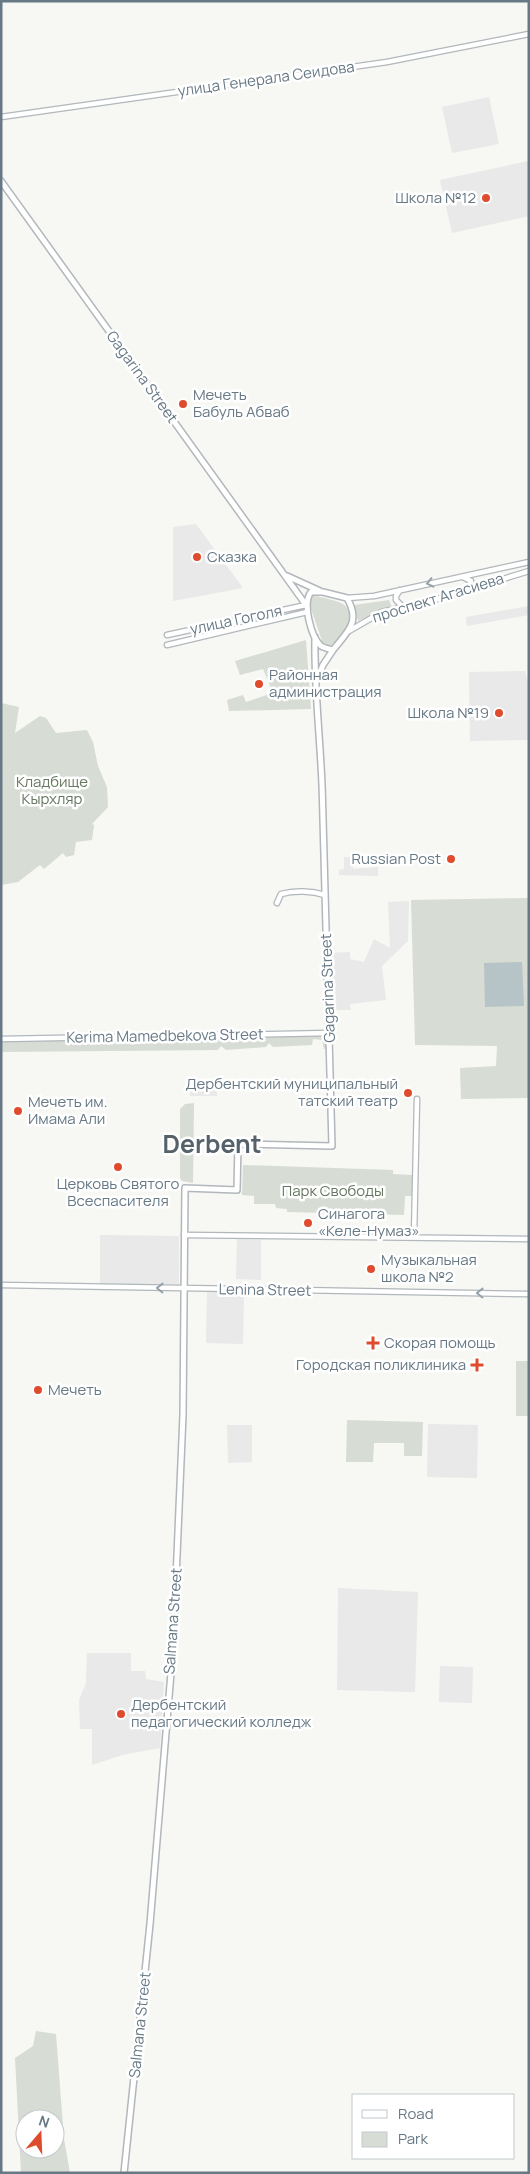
<svg xmlns="http://www.w3.org/2000/svg" width="530" height="2174" font-family="Manrope,sans-serif">
  <style>
    .built { fill: #e8e9e8 }
    .green { fill: #d7dcd4; fill-rule: evenodd }
    .water { fill: #b6c3c7 }
    .lines { fill: none; stroke-linecap: round; stroke-linejoin: round }
    .secondary-casing { stroke: #b1b7bb; stroke-width: 7 }
    .primary-casing { stroke: #b2b7bb; stroke-width: 8 }
    .secondary { stroke: #fff; stroke-width: 4.5 }
    .primary { stroke: #fff; stroke-width: 5 }
    .oneway { stroke: #95a1aa }
    .poi-dot { fill: #de4b2d; stroke: #fff; stroke-width: 2 }
    .labels { text-anchor: middle; stroke-width: 5; stroke-linejoin: round; paint-order: stroke }
    .street-label { font-size: 15px; fill: #677985; stroke: #fff }
    .poi-label { font-size: 15px; fill: #677985; stroke: #fff; text-anchor: start }
    .park-label { font-size: 15px; fill: #677762; stroke: #fff }
    .town-label { font-size: 25px; font-weight: bold; fill: #55626a; stroke: #fff }
  </style>
  <rect width="100%" height="100%" fill="#f7f7f4"/>
  <!-- built -->
  <path class="built" d="M 489,97 L 499,144 L 452,153 L 442,107 Z
    M 528,161 L 529,216 L 452,233 L 440,180 Z
    M 196,524 L 243,588 L 173,601 L 173,527 Z
    M 529,606 L 529,615 L 467,626 L 466,617 Z
    M 525,671 L 529,686 L 529,740 L 470,741 L 469,672 Z
    M 344,857 L 353,857 L 353,869 L 378,867 L 378,876 L 339,875 L 339,870 L 344,869 Z
    M 409,901 L 408,941 L 382,966 L 386,1000 L 350,1004 L 351,1010 L 331,1010 L 330,953 L 350,952 L 350,959 L 364,962 L 374,939 L 390,948 L 388,902 Z
    M 194,1079 L 217,1079 L 217,1096 L 190,1096 L 190,1081 Z
    M 100,1235 L 179,1236 L 179,1284 L 100,1285 Z
    M 237,1239 L 261,1240 L 261,1280 L 236,1279 Z
    M 207,1291 L 244,1292 L 243,1344 L 206,1343 Z
    M 428,1424 L 478,1425 L 477,1478 L 427,1477 Z
    M 227,1425 L 252,1425 L 252,1462 L 228,1463 Z
    M 338,1588 L 418,1592 L 415,1692 L 337,1690 Z
    M 87,1653 L 131,1653 L 131,1671 L 145,1671 L 146,1679 L 164,1682 L 160,1748 L 122,1755 L 92,1765 L 92,1729 L 80,1729 L 79,1700 L 86,1683 Z
    M 440,1666 L 473,1667 L 472,1703 L 439,1702 Z"/>
  <!-- green -->
  <path class="green" d="M 312,596 C 318,596 325,598 332,600 C 364,607 348,633 330,646 L 323,644 L 309,603 Z
    M 389,600 L 392,607 L 358,621 L 354,605 Z
    M 306,640 L 311,709 L 229,711 L 227,700 L 243,695 L 246,702 L 273,693 L 263,669 L 240,675 L 235,661 Z
    M 1,703 L 19,707 L 15,733 L 40,716 L 46,718 L 56,733 L 87,730 L 93,742 L 98,766 L 107,787 L 108,807 L 92,824 L 94,825 L 92,840 L 76,842 L 74,855 L 66,857 L 63,853 L 44,869 L 40,865 L 18,882 L 1,885 Z
    M 529,898 L 529,1098 L 461,1099 L 460,1068 L 496,1066 L 497,1046 L 415,1045 L 411,900 Z
    M 326,1035 L 326,1049 L 324,1049 L 322,1040 L 313,1039 L 312,1045 L 273,1047 L 269,1043 L 266,1047 L 226,1050 L 221,1046 L 218,1050 L 1,1052 L 1,1041 Z
    M 194,1103 L 193,1183 L 182,1181 L 180,1178 L 180,1109 L 185,1104 Z
    M 243,1165 L 393,1170 L 393,1174 L 412,1175 L 412,1196 L 405,1196 L 404,1215 L 287,1212 L 287,1209 L 276,1208 L 275,1204 L 254,1204 L 254,1196 L 242,1195 Z
    M 516,1361 L 529,1361 L 529,1416 L 516,1416 Z
    M 347,1420 L 423,1422 L 422,1456 L 404,1456 L 404,1443 L 374,1443 L 373,1462 L 346,1462 Z
    M 36,2031 L 56,2034 L 64,2139 L 70,2173 L 21,2173 L 15,2058 L 33,2046 ZM 25,2119 L 55,2119 L 55,2149 L 25,2149 Z"/>
  <!-- water -->
  <path class="water" d="M 522,962 L 524,1006 L 485,1007 L 484,963 Z"/>
  <g class="lines">
    <!-- secondary casing -->
    <g class="secondary-casing">
      <path id="secondary" d="M 1,117 L 387,62 L 529,34
        M 463,577 L 471,581 L 468,588
        M 400,590 L 396,596 L 396,600 L 404,608
        M 347,598 L 374,596 L 529,562
        M 349,631 L 382,612 L 431,601 L 529,571
        M 167,635 L 306,605
        M 167,645 L 307,612
        M 277,903 L 281,894 C 295,890 312,891 325,895
        M 1,1039 L 330,1033
        M 184,1235 L 529,1239
        M 414,1236 L 417,1099
        M 1,1285 L 529,1294"/>
    </g>
    <!-- primary casing -->
    <g class="primary-casing">
      <path id="primary" d="M 1,181 L 306,605
        M 287,576 L 320,591
        M 311,592 L 323,592 L 347,598 C 361,622 348,631 333,650 C 330,649 324,648 321,646 C 311,637 302,603 311,592 Z
        M 316,682 L 323,665 L 333,650
        M 185,1188 L 237,1190 L 238,1144 L 332,1146 C 329,1025 326,905 322,785 C 320,735 314,687 315,637
        M 124,2173 L 150,1924 L 173,1649 L 183,1415 L 185,1188"/>
    </g>
    <!-- secondary -->
    <use href="#secondary" class="secondary"/>
    <!-- primary -->
    <use href="#primary" class="primary"/>
  </g>
  <!-- one-way arrows -->
  <defs><path id="oneway-chevron" d="M-2-3.5L2.5 0L-2 3.5" fill="none" stroke-width="1.6" stroke-linecap="round" stroke-linejoin="round" transform="scale(1.25)"/></defs>
  <g class="oneway">
    <use href="#oneway-chevron" transform="translate(430 583) rotate(167)"/>
    <use href="#oneway-chevron" transform="translate(160 1288) rotate(-179)"/>
    <use href="#oneway-chevron" transform="translate(480 1293) rotate(-179)"/>
  </g>
  <!-- markers -->
  <g class="poi-dot">
    <circle cx="486" cy="198" r="5"/>
    <circle cx="183" cy="404" r="5"/>
    <circle cx="197" cy="557" r="5"/>
    <circle cx="259" cy="684" r="5"/>
    <circle cx="499" cy="713" r="5"/>
    <circle cx="451" cy="859" r="5"/>
    <circle cx="408" cy="1093" r="5"/>
    <circle cx="18" cy="1111" r="5"/>
    <circle cx="118" cy="1167" r="5"/>
    <circle cx="308" cy="1223" r="5"/>
    <circle cx="371" cy="1269" r="5"/>
    <path d="M370.5 1335.5h5v5h5v5h-5v5h-5v-5h-5v-5h5z"/>
    <path d="M474.5 1357.5h5v5h5v5h-5v5h-5v-5h-5v-5h5z"/>
    <circle cx="38" cy="1390" r="5"/>
    <circle cx="121" cy="1714" r="5"/>
  </g>
  <g class="labels">
    <!-- street labels -->
    <g class="street-label">
      <text transform="translate(266 79) rotate(-8)" y="5">улица Генерала Сеидова</text>
      <text transform="translate(142 377) rotate(54)" y="5">Gagarina Street</text>
      <text transform="translate(438 598) rotate(-17)" y="5">проспект Агасиева</text>
      <text transform="translate(236 620) rotate(-12)" y="5">улица Гоголя</text>
      <text transform="translate(328 988) rotate(-92)" y="5">Gagarina Street</text>
      <text transform="translate(165 1036) rotate(-1)" y="5">Kerima Mamedbekova Street</text>
      <text transform="translate(265 1290) rotate(1)" y="5">Lenina Street</text>
      <text transform="translate(173 1621) rotate(-86)" y="5">Salmana Street</text>
      <text transform="translate(140 2025) rotate(-84)" y="5">Salmana Street</text>
    </g>
    <!-- poi labels -->
    <g class="poi-label">
      <text x="476" y="203" text-anchor="end">Школа №12</text>
      <text x="193" y="400">Мечеть<tspan x="193" dy="17">Бабуль Абваб</tspan></text>
      <text x="207" y="562">Сказка</text>
      <text x="269" y="680">Районная<tspan x="269" dy="17">администрация</tspan></text>
      <text x="489" y="718" text-anchor="end">Школа №19</text>
      <text x="441" y="864" text-anchor="end">Russian Post</text>
      <text x="398" y="1089" text-anchor="end">Дербентский муниципальный<tspan x="398" dy="17">татский театр</tspan></text>
      <text x="28" y="1107">Мечеть им.<tspan x="28" dy="17">Имама Али</tspan></text>
      <text x="118" y="1189" text-anchor="middle">Церковь Святого<tspan x="118" dy="17">Всеспасителя</tspan></text>
      <text x="318" y="1219">Синагога<tspan x="318" dy="17">«Келе-Нумаз»</tspan></text>
      <text x="381" y="1265">Музыкальная<tspan x="381" dy="17">школа №2</tspan></text>
      <text x="384" y="1348">Скорая помощь</text>
      <text x="466" y="1370" text-anchor="end">Городская поликлиника</text>
      <text x="48" y="1395">Мечеть</text>
      <text x="131" y="1710">Дербентский<tspan x="131" dy="17">педагогический колледж</tspan></text>
    </g>
    <!-- park labels -->
    <g class="park-label">
      <text x="52" y="787">Кладбище<tspan x="52" dy="17">Кырхляр</tspan></text>
      <text x="333" y="1196">Парк Свободы</text>
    </g>
    <!-- town labels -->
    <g class="town-label">
      <text x="212" y="1153">Derbent</text>
    </g>
  </g>
  <!-- border -->
  <rect width="530" height="2174" fill="none" stroke="#677985" stroke-width="5"/>
  <!-- legend -->
  <rect x="352" y="2094" width="162" height="65" fill="#ffffff" stroke="#c2c9ce"/>
  <rect x="362" y="2110" width="25" height="8" fill="#ffffff" stroke="#c2c9ce"/>
  <text x="398" y="2119" font-size="15" fill="#677985">Road</text>
  <rect x="362" y="2132" width="25" height="15" fill="#d7dcd4" stroke="#c2c9ce"/>
  <text x="398" y="2144" font-size="15" fill="#677985">Park</text>
  <!-- north arrow -->
  <g transform="translate(40 2134) rotate(19)"><circle r="24" fill="#ffffff" stroke="#c2c9ce"/>
  <path d="M0-4L9 19L0 12L-9 19Z" fill="#de4b2d"/>
  <text y="-8" font-size="14" font-weight="bold" text-anchor="middle" fill="#677985">N</text>
  </g>
</svg>
